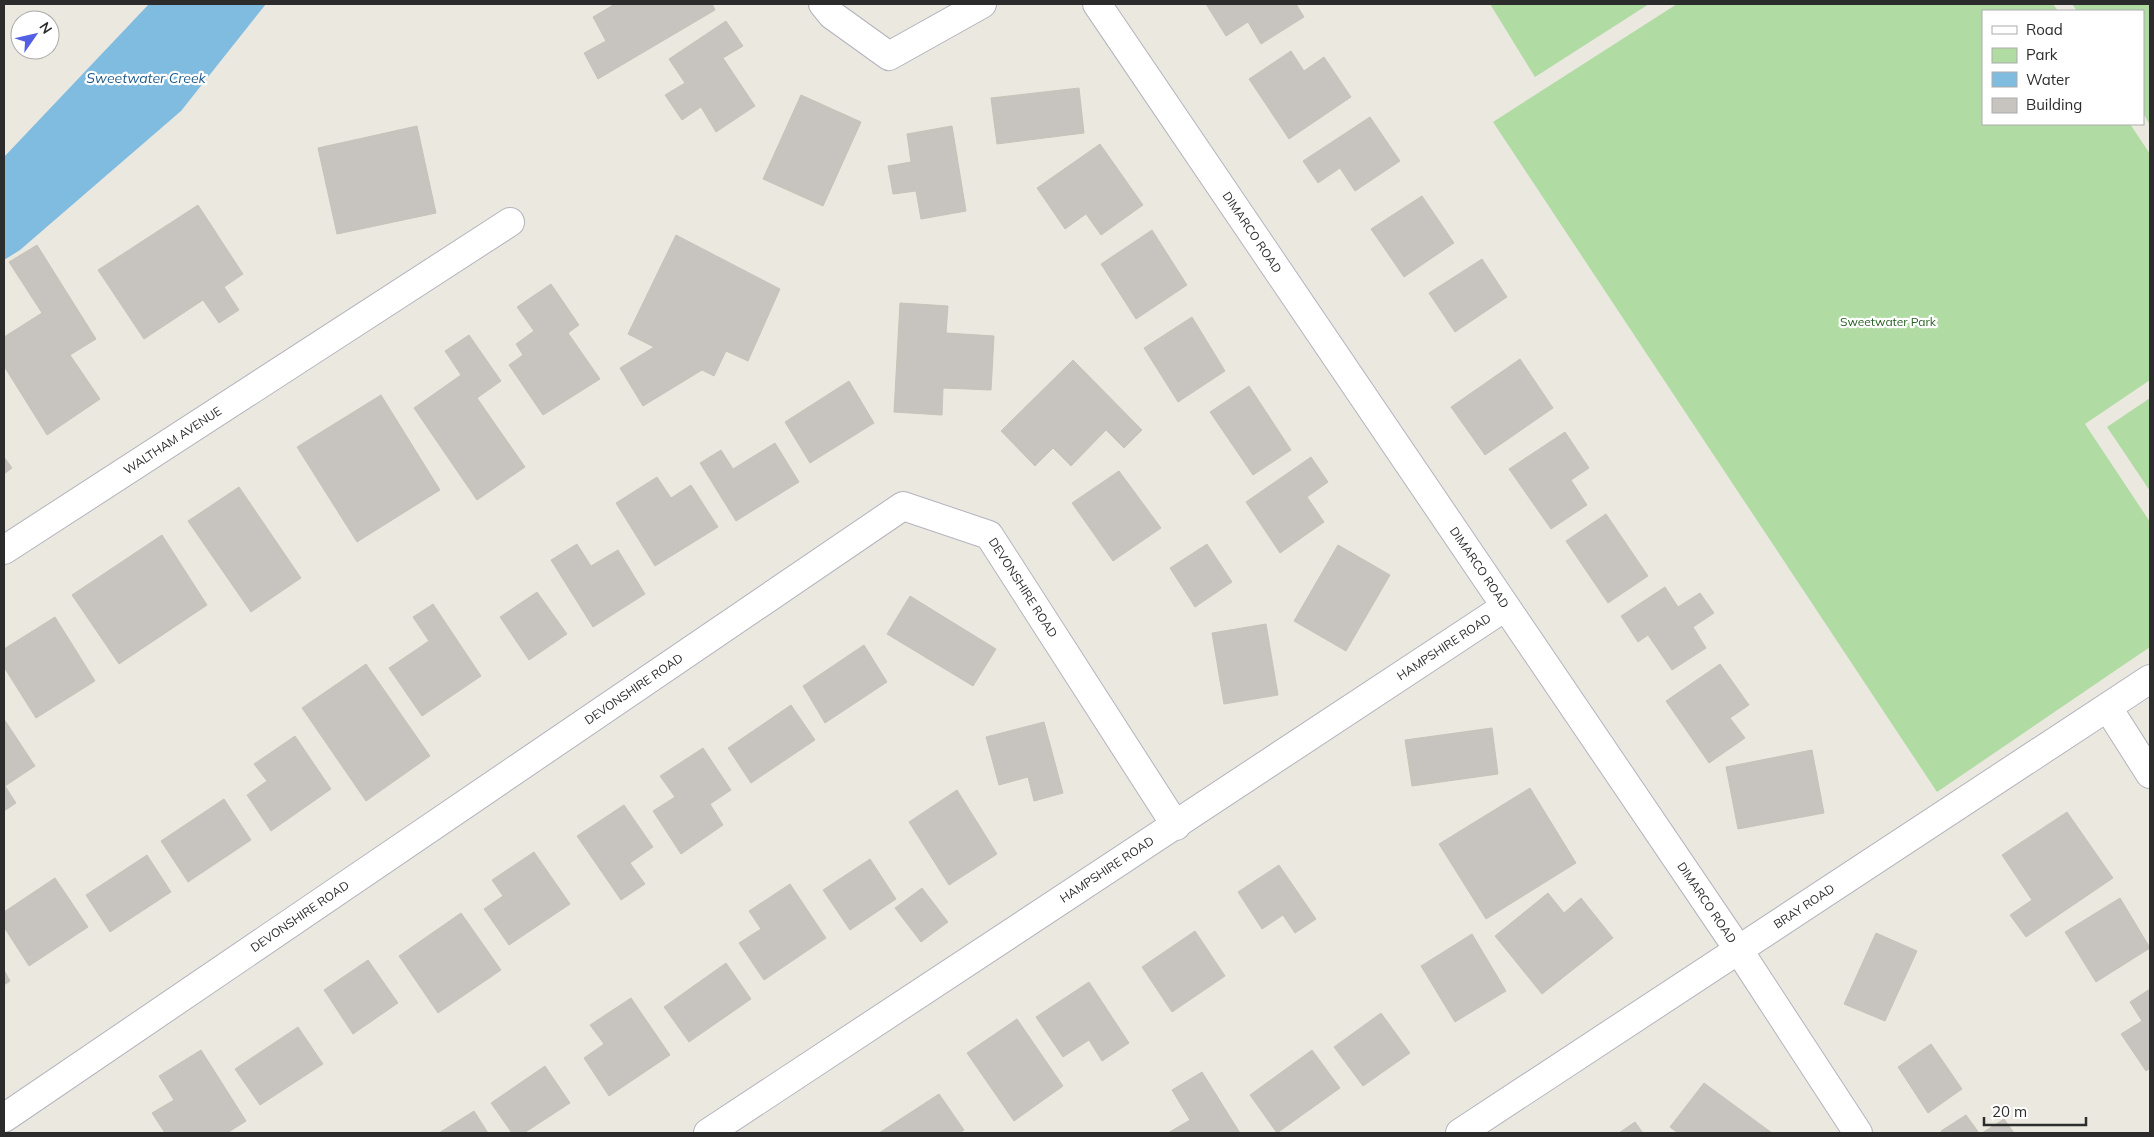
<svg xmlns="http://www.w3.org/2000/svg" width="2154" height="1137" font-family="Mulish,sans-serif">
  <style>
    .green { fill: #b0dba3 }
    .water { fill: #80bce0 }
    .building { fill: #c7c4bf; stroke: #c7c3b9 }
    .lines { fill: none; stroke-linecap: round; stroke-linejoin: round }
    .minor-casing { stroke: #b3b4be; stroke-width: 30 }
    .minor { stroke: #fff; stroke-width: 28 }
    .labels { text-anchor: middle; stroke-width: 4.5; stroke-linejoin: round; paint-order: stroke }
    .street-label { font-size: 12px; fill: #2c2c2c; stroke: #fff }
    .park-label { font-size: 12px; fill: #2a6024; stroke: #fff }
    .water-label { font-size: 14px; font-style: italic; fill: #1e5b8d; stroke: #fff }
  </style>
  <rect width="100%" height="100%" fill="#ebe8e0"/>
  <!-- green -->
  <path class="green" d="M 1490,4 L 1649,4 L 1535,77 Z
    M 1677,4 L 2053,4 L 2058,11 L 1983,11 L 1983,124 L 2130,124 L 2150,154 L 2150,380 L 2085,424 L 2150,522 L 2150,647 L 1937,792 L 1493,122 Z
    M 2072,4 L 2150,4 L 2150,125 L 2143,113 L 2143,11 L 2077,11 Z
    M 2150,398 L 2150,491 L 2107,427 Z"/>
  <!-- water -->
  <path class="water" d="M 149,4 L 266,4 L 181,111 L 20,250 L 4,260 L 4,157 Z"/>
  <!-- building -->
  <path class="building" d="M 615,4 L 712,4 L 715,10 L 598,79 L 584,53 L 606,41 L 593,17 Z
    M 1206,4 L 1296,4 L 1304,17 L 1261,44 L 1248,22 L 1226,36 Z
    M 726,21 L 743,46 L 723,58 L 755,106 L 716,132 L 701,107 L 682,120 L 665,95 L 685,83 L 669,59 Z
    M 1291,51 L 1304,71 L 1324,57 L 1351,97 L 1289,139 L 1249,79 Z
    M 1079,88 L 1084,133 L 997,144 L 991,98 Z
    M 801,95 L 861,122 L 823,206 L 763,179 Z
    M 1370,117 L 1400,161 L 1355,191 L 1340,168 L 1318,183 L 1303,161 Z
    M 417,126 L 436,213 L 337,234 L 318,148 Z
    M 952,126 L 966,211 L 921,219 L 916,191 L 893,194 L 888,166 L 911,162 L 907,134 Z
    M 1100,144 L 1143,205 L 1101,235 L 1086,214 L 1065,229 L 1037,188 Z
    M 1422,196 L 1454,243 L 1404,277 L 1371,229 Z
    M 198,205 L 243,274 L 224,287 L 239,310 L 219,323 L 203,300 L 144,339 L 98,270 Z
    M 1152,230 L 1187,285 L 1136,319 L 1101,264 Z
    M 676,235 L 780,289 L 748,361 L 726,351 L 714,376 L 702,370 L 643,406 L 620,368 L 654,347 L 628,334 Z
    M 37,245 L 96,339 L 70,355 L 100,399 L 47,435 L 4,366 L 4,337 L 42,313 L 9,262 Z
    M 1482,259 L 1507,297 L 1455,332 L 1429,293 Z
    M 551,284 L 579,325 L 568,333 L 600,379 L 543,415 L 509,365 L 523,355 L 516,344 L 534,331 L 517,307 Z
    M 900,303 L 948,306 L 946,333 L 994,336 L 991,390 L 943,388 L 942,415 L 894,412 Z
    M 1192,317 L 1225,371 L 1178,402 L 1144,348 Z
    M 469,335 L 501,381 L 477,398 L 525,467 L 477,500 L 414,408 L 461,375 L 445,351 Z
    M 1520,359 L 1553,408 L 1485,455 L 1451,407 Z
    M 1073,360 L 1142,430 L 1124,448 L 1106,430 L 1071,466 L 1053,448 L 1035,466 L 1001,431 Z
    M 849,381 L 874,423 L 810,463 L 785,422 Z
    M 1249,386 L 1291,450 L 1253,475 L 1210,412 Z
    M 381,395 L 440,490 L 357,542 L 297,447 Z
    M 1565,432 L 1589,468 L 1571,480 L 1587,505 L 1551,529 L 1509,469 Z
    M 775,443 L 799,482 L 736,521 L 700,463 L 721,450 L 733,469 Z
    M 4,457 L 12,468 L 4,474 Z
    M 1311,457 L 1328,482 L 1307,497 L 1324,522 L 1280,553 L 1246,502 Z
    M 1119,471 L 1161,528 L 1113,561 L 1072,503 Z
    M 657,477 L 671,498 L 691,485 L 718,527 L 655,566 L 616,503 Z
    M 239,487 L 301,578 L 251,612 L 188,521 Z
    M 1606,514 L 1648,576 L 1608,603 L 1566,541 Z
    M 162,535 L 207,605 L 119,664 L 72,595 Z
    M 577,544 L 591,566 L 618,550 L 645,594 L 593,627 L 551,560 Z
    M 1207,544 L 1232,582 L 1195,607 L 1170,568 Z
    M 1338,545 L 1390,575 L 1346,651 L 1294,621 Z
    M 1665,587 L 1678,607 L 1700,593 L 1714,613 L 1693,627 L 1706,648 L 1672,670 L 1648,635 L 1638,642 L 1621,616 Z
    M 537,592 L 567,634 L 529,660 L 500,617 Z
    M 910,596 L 996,649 L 973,686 L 887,634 Z
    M 433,604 L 481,676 L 422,716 L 389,668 L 429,641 L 413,617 Z
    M 55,617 L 95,681 L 36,718 L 4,667 L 4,649 Z
    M 1266,624 L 1278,695 L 1224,704 L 1212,633 Z
    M 864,645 L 887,682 L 825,723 L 803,686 Z
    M 366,664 L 430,756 L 366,801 L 302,708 Z
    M 1720,664 L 1749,705 L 1730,718 L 1745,738 L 1709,763 L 1666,701 Z
    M 791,705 L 815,740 L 751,783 L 728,748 Z
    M 4,719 L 35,766 L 5,786 L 16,803 L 4,811 Z
    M 1044,722 L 1063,793 L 1034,801 L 1028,777 L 999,785 L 986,737 Z
    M 1492,728 L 1498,774 L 1412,786 L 1405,740 Z
    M 295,736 L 331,789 L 271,831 L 247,795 L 267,781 L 254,764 Z
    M 703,748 L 731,790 L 710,804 L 723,825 L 681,854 L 653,811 L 675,797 L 660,776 Z
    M 1812,750 L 1824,813 L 1738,829 L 1726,767 Z
    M 1530,788 L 1576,863 L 1486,919 L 1439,844 Z
    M 957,790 L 997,854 L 949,885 L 909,822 Z
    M 224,799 L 251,840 L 188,882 L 161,841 Z
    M 624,805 L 653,847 L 630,863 L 645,884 L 621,900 L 577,836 Z
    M 2067,812 L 2113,878 L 2026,937 L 2010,915 L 2032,900 L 2002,855 Z
    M 534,852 L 570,904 L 509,945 L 484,909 L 503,896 L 492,880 Z
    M 147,855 L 171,892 L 110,932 L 86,895 Z
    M 870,859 L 896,899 L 850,930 L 823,890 Z
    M 1279,865 L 1316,919 L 1295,933 L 1283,915 L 1262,929 L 1238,892 Z
    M 55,878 L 88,927 L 29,966 L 4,927 L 4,912 Z
    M 790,884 L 826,938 L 764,980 L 739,943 L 761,929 L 749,911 Z
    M 922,888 L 948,922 L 921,942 L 895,908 Z
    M 1548,893 L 1564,913 L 1581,898 L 1613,938 L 1542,994 L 1495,936 Z
    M 2120,898 L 2150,948 L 2096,982 L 2065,932 Z
    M 461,913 L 501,970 L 438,1013 L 399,956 Z
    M 1195,931 L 1225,976 L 1172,1012 L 1142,967 Z
    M 1876,933 L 1917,951 L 1885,1021 L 1844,1004 Z
    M 1472,934 L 1506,991 L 1455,1022 L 1421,966 Z
    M 368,960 L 398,1003 L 353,1034 L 324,990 Z
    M 726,963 L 751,999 L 689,1042 L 664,1007 Z
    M 4,970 L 10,981 L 4,985 Z
    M 1089,982 L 1129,1043 L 1102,1061 L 1089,1040 L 1063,1057 L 1036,1017 Z
    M 2150,989 L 2150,1068 L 2146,1071 L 2121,1034 L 2142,1021 L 2130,1002 Z
    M 631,998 L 670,1055 L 609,1096 L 584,1058 L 604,1044 L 590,1025 Z
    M 1381,1013 L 1410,1053 L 1363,1086 L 1334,1047 Z
    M 1017,1019 L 1063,1086 L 1014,1121 L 967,1053 Z
    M 298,1027 L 323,1064 L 260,1105 L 235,1069 Z
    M 1931,1044 L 1962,1089 L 1928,1113 L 1898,1067 Z
    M 201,1050 L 246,1121 L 227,1133 L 165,1133 L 152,1113 L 174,1100 L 159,1076 Z
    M 1312,1050 L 1340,1088 L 1277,1133 L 1250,1095 Z
    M 545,1066 L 570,1103 L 524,1133 L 512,1133 L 491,1103 Z
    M 1202,1072 L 1240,1133 L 1168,1133 L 1190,1120 L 1172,1090 Z
    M 1704,1083 L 1772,1133 L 1678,1133 L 1670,1127 Z
    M 939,1094 L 964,1130 L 959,1133 L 879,1133 Z
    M 474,1111 L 488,1133 L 439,1133 Z
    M 1966,1115 L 1979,1133 L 1942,1133 L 1941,1131 Z
    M 2004,1119 L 2014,1133 L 1982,1133 Z
    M 1635,1122 L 1643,1133 L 1619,1133 Z"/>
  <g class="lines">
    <!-- minor casing -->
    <g class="minor-casing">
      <g id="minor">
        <path d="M 823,4 L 832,15 L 889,56 L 982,4"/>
        <path id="s1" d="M 1097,4 L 1738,949 L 1858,1133"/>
        <path id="s2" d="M 4,550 L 510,222"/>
        <path d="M 2108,708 L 2150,774"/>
        <path id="s3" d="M 4,1118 L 903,506 L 989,535 L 1176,826"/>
        <path id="s4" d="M 708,1133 L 1505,607"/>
        <path id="s5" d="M 1460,1133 L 2150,679"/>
      </g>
    </g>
    <!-- minor -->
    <use href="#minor" class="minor"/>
  </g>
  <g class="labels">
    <!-- street labels -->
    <g class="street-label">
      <text dy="4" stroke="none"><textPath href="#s1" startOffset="276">DIMARCO ROAD</textPath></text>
      <text dy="4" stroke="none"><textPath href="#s2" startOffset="201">WALTHAM AVENUE</textPath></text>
      <text dy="4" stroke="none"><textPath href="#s1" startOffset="681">DIMARCO ROAD</textPath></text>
      <text dy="4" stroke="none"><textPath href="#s3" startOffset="1241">DEVONSHIRE ROAD</textPath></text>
      <text dy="4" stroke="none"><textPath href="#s4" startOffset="882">HAMPSHIRE ROAD</textPath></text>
      <text dy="4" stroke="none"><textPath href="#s3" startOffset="762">DEVONSHIRE ROAD</textPath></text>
      <text dy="4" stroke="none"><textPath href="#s4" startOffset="478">HAMPSHIRE ROAD</textPath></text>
      <text dy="4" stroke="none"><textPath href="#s1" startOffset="1086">DIMARCO ROAD</textPath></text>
      <text dy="4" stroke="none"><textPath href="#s5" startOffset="412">BRAY ROAD</textPath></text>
      <text dy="4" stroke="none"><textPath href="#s3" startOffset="358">DEVONSHIRE ROAD</textPath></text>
    </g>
    <!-- park labels -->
    <g class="park-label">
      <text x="1888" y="326">Sweetwater Park</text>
    </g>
    <!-- water labels -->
    <g class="water-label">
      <text x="146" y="83">Sweetwater Creek</text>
    </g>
  </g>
  <!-- border -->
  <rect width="2154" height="1137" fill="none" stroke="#2c2c2c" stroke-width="10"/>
  <!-- legend -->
  <rect x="1982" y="10" width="162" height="115" fill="#ffffff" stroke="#ababab"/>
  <rect x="1992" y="26" width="25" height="8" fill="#ffffff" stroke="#ababab"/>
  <text x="2026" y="35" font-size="15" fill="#2c2c2c">Road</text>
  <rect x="1992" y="48" width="25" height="15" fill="#b0dba3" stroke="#ababab"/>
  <text x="2026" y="60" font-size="15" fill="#2c2c2c">Park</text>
  <rect x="1992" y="72" width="25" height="15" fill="#80bce0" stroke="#ababab"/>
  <text x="2026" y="85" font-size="15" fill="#2c2c2c">Water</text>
  <rect x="1992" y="98" width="25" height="15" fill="#c7c4bf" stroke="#ababab"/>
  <text x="2026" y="110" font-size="15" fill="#2c2c2c">Building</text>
  <!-- north arrow -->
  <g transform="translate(35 35) rotate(56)"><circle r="24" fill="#ffffff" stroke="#ababab"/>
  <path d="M0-4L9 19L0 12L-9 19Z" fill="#5460e4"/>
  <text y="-8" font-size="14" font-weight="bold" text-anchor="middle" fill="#2c2c2c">N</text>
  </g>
  <!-- scale -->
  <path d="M1984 1117v8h102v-8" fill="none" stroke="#2c2c2c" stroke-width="2.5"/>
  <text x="1992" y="1117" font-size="15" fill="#2c2c2c" stroke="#ffffff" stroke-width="4" paint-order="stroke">20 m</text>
</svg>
